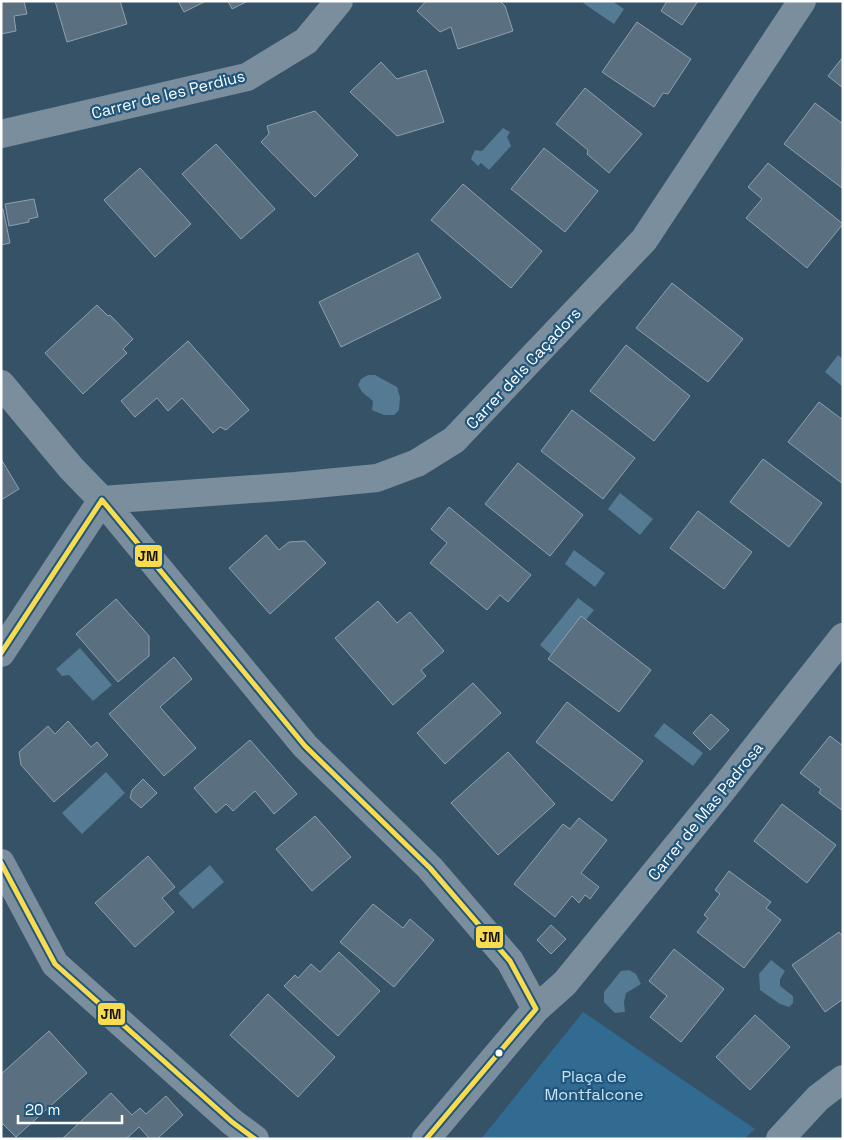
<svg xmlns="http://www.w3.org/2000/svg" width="844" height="1140" font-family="'Space Grotesk',sans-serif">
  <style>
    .green { fill: #326b91 }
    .water { fill: #547a94 }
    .building { fill: #5a7080; stroke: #8ea0ad }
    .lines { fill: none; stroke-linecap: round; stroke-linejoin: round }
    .minor { stroke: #7a8e9e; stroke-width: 28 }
    .bus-1-casing { stroke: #21567c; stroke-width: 9 }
    .bus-1 { stroke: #f9db4f; stroke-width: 5 }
    .bus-dot { fill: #fff; stroke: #21567c; stroke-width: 2 }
    .labels { text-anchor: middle; stroke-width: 4.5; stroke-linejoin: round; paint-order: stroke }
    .street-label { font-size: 16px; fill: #fff; stroke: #21567c }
    .park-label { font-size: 16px; fill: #c7e3f5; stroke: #21567c }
    .line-badge { stroke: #21567c; stroke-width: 2 }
    .pale-badge-label { font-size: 14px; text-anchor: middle; font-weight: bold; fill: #111 }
  </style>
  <rect width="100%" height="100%" fill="#365267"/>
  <!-- green -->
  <path class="green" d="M 583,1012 L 755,1129 L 744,1139 L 481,1139 Z"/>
  <!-- water -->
  <path class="water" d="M 585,1 L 612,1 L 624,9 L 614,24 L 583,3 Z
    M 503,128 L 510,132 L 507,137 L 511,146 L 489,170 L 481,163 L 478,166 L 471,159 L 475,150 L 482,151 Z
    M 838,355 L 843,359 L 843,387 L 825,372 Z
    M 368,375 L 375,375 L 397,387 L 400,397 L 399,410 L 394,415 L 384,415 L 372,410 L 373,401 L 362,392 L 358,385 L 361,379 Z
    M 620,493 L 653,519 L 640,535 L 608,509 Z
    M 574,550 L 605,573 L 595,587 L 565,564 Z
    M 578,598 L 594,610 L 555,658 L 540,645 Z
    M 80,648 L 112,685 L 93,701 L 69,675 L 62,676 L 56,669 Z
    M 664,723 L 703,753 L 693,766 L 654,736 Z
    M 106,772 L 125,793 L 82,834 L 62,813 Z
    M 210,865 L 224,882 L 193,909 L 178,893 Z
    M 771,960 L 785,971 L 780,979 L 780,986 L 793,996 L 793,1003 L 789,1007 L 780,1004 L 760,990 L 759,974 Z
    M 629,970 L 636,974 L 641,984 L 626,993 L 624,1002 L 625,1012 L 615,1013 L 604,1002 L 604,992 L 621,971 Z"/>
  <!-- building -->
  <path class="building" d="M 1,1 L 24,1 L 27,14 L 14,16 L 16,31 L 1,34 Z
    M 55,1 L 120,1 L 127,24 L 67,42 Z
    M 178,1 L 206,1 L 184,12 Z
    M 228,1 L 248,1 L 232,9 Z
    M 426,1 L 500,1 L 505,6 L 513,31 L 458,49 L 451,27 L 440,32 L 417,11 Z
    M 667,1 L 698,1 L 682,25 L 661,11 Z
    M 637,22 L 691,59 L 668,94 L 663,93 L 654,107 L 602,72 Z
    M 843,57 L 843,88 L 828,76 Z
    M 381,62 L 397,79 L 426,70 L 444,122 L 397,136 L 350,92 Z
    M 585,88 L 642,134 L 609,173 L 587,154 L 588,150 L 556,124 Z
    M 815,103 L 843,124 L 842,188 L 784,144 Z
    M 315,111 L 358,155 L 315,197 L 261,142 L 269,134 L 267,126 Z
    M 216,144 L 275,209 L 241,239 L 182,174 Z
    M 544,148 L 598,191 L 565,232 L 511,189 Z
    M 768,163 L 843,224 L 807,268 L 746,218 L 762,199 L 748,187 Z
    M 140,168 L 191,224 L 155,257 L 104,200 Z
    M 463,184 L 542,251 L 511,288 L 431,220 Z
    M 34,199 L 38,217 L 29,219 L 29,222 L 9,226 L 5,204 Z
    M 1,209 L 3,209 L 10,243 L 1,245 Z
    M 418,253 L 441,298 L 341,347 L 319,302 Z
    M 672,283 L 743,339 L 708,382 L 636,328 Z
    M 97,305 L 108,316 L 110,315 L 133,339 L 123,349 L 127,353 L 83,394 L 45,353 Z
    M 188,341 L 249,410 L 226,430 L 220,427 L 213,433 L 182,398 L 168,411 L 157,398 L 135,417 L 121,401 Z
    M 626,345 L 690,396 L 654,441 L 590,391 Z
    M 819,402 L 843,420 L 843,484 L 788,442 Z
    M 572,410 L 635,458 L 603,499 L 541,451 Z
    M 1,459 L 19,489 L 1,500 Z
    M 763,459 L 822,503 L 789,547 L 730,502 Z
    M 518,463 L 583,515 L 550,556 L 485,504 Z
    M 449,507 L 531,575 L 508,602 L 500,595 L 487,610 L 430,563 L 447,543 L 431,529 Z
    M 698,511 L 752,552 L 724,589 L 670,548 Z
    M 266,535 L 279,550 L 289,542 L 305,541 L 326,563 L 270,614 L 229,568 Z
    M 116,599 L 149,636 L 149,656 L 118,682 L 76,634 Z
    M 378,601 L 397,623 L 410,612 L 444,651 L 421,670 L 426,676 L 393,705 L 335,638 Z
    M 581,616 L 651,670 L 619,712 L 548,659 Z
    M 174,657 L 192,679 L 160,707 L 196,748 L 164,776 L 109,714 Z
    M 473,683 L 501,713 L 445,764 L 417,733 Z
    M 567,702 L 643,761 L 612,801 L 536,742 Z
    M 711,714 L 729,730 L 710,750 L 693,733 Z
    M 68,721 L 91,747 L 97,742 L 108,755 L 54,802 L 21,765 L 19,752 L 48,726 L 55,734 Z
    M 830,736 L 843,746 L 843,811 L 819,793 L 821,789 L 800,773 Z
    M 250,740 L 297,794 L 274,814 L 255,791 L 233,811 L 226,804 L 216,813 L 194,788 Z
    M 508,752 L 555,804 L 498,855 L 451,803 Z
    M 143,779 L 157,793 L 141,808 L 130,798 L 132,790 Z
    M 782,804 L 836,845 L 807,883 L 754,841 Z
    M 315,816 L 351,857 L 312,891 L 276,849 Z
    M 579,818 L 607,840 L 581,873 L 599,887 L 590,899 L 585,895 L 579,903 L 572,896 L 555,917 L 514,884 L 563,824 L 570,829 Z
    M 148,856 L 175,887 L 162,898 L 174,912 L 135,947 L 95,903 Z
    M 729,871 L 771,902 L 766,908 L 781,920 L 744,968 L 697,932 L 708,918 L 704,915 L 720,894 L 715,890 Z
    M 373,904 L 403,928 L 410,919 L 434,940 L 394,987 L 340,942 Z
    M 551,925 L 566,939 L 551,954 L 537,940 Z
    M 839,932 L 843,937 L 843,999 L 825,1012 L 792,965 Z
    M 674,949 L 724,989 L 681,1042 L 650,1017 L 667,996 L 649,981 Z
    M 339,952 L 380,991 L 338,1036 L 284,986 L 295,975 L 298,978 L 311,964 L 320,972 Z
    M 268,994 L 335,1057 L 298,1097 L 230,1035 Z
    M 755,1015 L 790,1047 L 750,1090 L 716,1057 Z
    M 49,1031 L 87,1073 L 16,1137 L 3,1124 L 1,1126 L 1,1074 Z
    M 111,1093 L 132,1115 L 140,1108 L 146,1114 L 166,1096 L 183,1115 L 157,1139 L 150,1139 L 139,1127 L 126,1139 L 62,1139 Z"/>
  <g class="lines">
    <!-- minor -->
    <path class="minor" d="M 1,134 L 247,77 L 306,41 L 339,1
      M 1,384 L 71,468 L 102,500 L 305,746 L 430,868 L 510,961 L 536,1009
      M 102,500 L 295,486 L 377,478 L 417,463 L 454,440 L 644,240 L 802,1
      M 1,653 L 102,500
      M 1,863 L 55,964 L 232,1122 L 255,1139
      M 426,1139 L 536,1009 L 565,983 L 720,793 L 843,637
      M 780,1139 L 818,1098 L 843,1079"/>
    <!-- bus-1 casing -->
    <g class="bus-1-casing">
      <path id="bus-1" d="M 1,653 L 102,500 L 305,746 L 430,868 L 510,961 L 536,1009 L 426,1139
        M 1,863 L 55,964 L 232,1122 L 255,1139"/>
    </g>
    <!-- bus-1 -->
    <use href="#bus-1" class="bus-1"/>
  </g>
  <!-- markers -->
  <circle class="bus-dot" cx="499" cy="1053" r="4.5"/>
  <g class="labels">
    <!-- street labels -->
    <g class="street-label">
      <text transform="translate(168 94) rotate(-14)" y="6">Carrer de les Perdius</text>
      <text transform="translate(523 368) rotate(-47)" y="6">Carrer dels Caçadors</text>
      <text transform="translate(705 811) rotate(-51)" y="6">Carrer de Mas Padrosa</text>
    </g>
    <!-- park labels -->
    <g class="park-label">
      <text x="594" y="1082">Plaça de<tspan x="594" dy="18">Montfalcone</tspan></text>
    </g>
  </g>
  <g class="line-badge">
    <rect x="134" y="544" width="29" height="24" rx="5" fill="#f9db4f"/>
    <rect x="475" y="925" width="29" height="24" rx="5" fill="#f9db4f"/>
    <rect x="97" y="1002" width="29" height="24" rx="5" fill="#f9db4f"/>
  </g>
  <g class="pale-badge-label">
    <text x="148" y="561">JM</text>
    <text x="490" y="942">JM</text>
    <text x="111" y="1019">JM</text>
  </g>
  <!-- border -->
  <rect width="844" height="1140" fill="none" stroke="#ffffff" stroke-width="5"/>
  <!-- scale -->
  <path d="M18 1115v8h104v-8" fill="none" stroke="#ffffff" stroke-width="2.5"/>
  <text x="25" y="1115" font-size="15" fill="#ffffff" stroke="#21567c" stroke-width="4" paint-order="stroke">20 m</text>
</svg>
